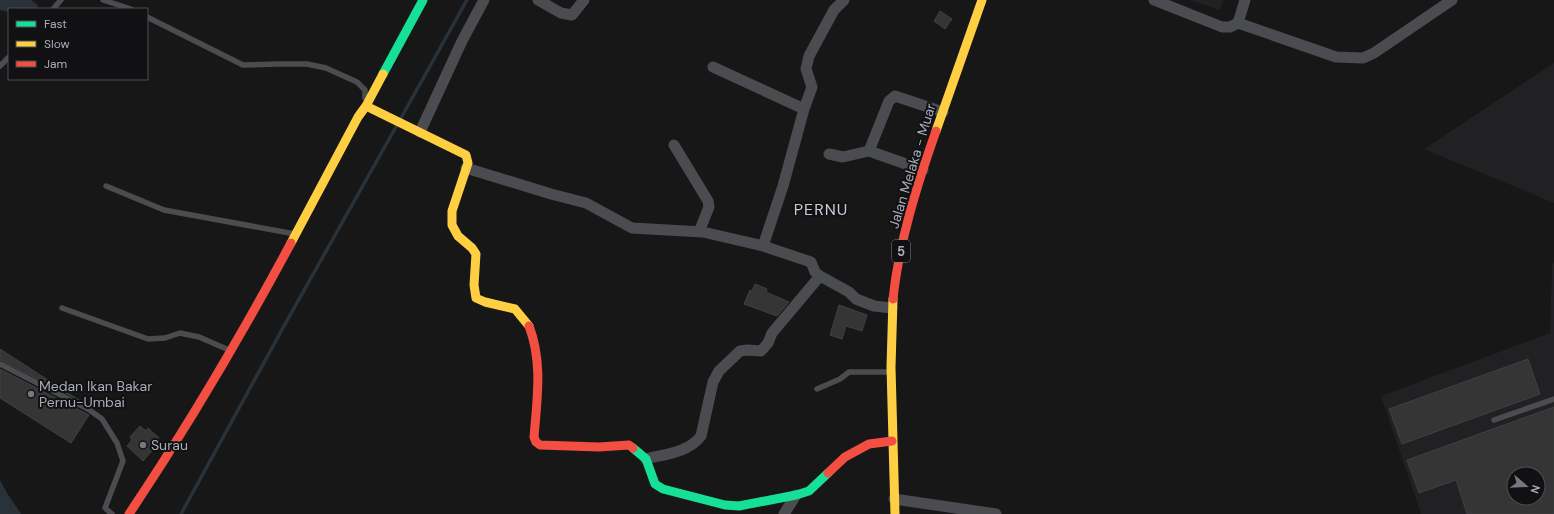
<svg xmlns="http://www.w3.org/2000/svg" width="1554" height="514" font-family="'DM Sans',sans-serif">
  <style>
    .built { fill: #212123; fill-rule: evenodd }
    .water { fill: #2a3239 }
    .lines { fill: none; stroke-linecap: round; stroke-linejoin: round }
    .stream { stroke: #2a3239; stroke-width: 3.5 }
    .building { fill: #353536; stroke: #3f4043; fill-rule: evenodd }
    .lane { stroke: #4b4c50; stroke-width: 5.5 }
    .street { stroke: #4b4c50; stroke-width: 11 }
    .fast { stroke: #16e098; stroke-width: 9 }
    .slow { stroke: #ffcf43; stroke-width: 9 }
    .jam { stroke: #f24e42; stroke-width: 9 }
    .poi-dot { fill: #757880; stroke: #111113; stroke-width: 1.5 }
    .labels { text-anchor: middle; stroke-width: 4; stroke-linejoin: round; paint-order: stroke }
    .shield { fill: #111113; stroke: #7b7e86; stroke-width: 1 }
    .shield-label { font-size: 13px; font-weight: bold; fill: #a8adb8 }
    .street-label { font-size: 14px; fill: #a8adb8; stroke: #111113 }
    .poi-label { font-size: 14px; fill: #a8adb8; stroke: #111113; text-anchor: start }
    .quarter-label { font-size: 16px; letter-spacing: 1px; fill: #c9ccd4; stroke: #111113 }
  </style>
  <rect width="100%" height="100%" fill="#171717"/>
  <!-- built -->
  <path class="built" d="M 1190,0 L 1224,0 L 1220,10 Z
    M 1554,63 L 1554,203 L 1424,149 Z
    M 1554,261 L 1554,514 L 1421,514 L 1381,396 L 1550,333 L 1552,267 ZM 1514,474 L 1538,474 L 1538,498 L 1514,498 Z"/>
  <!-- water -->
  <path class="water" d="M 0,0 L 31,0 L 38,5 L 37,9 L 9,9 L 9,12 L 0,10 Z
    M 0,480 L 7,493 L 21,514 L 0,514 Z"/>
  <g class="lines">
    <!-- stream -->
    <path class="stream" d="M 401,118 L 467,0
      M 181,514 L 284,326 L 397,125"/>
  </g>
  <!-- building -->
  <path class="building" d="M 940,11 L 952,19 L 945,29 L 934,21 Z
    M 755,284 L 767,289 L 766,292 L 789,302 L 777,316 L 744,304 L 750,290 L 752,291 Z
    M 839,305 L 867,315 L 862,331 L 846,326 L 842,339 L 830,335 Z
    M 0,349 L 79,400 L 0,360 Z
    M 1528,359 L 1540,394 L 1402,444 L 1389,409 Z
    M 0,369 L 89,415 L 71,443 L 0,398 Z
    M 1554,407 L 1554,514 L 1467,514 L 1456,480 L 1419,493 L 1407,460 ZM 1514,474 L 1538,474 L 1538,498 L 1514,498 Z
    M 140,426 L 146,431 L 148,428 L 159,438 L 157,441 L 159,443 L 143,461 L 127,446 L 132,440 L 130,437 Z"/>
  <g class="lines">
    <!-- lane -->
    <path class="lane" d="M 103,0 L 131,9
      M 53,9 L 61,0
      M 147,17 L 243,65 L 278,64 L 307,64 L 326,68 L 357,82 L 365,90 L 365,98
      M 0,66 L 9,57
      M 106,186 L 164,210 L 295,234
      M 62,308 L 148,339 L 165,338 L 180,333 L 199,337 L 229,350
      M 0,364 L 88,409 L 102,419 L 117,443 L 123,461 L 105,508 L 112,514
      M 817,389 L 840,379 L 849,372 L 888,372
      M 1494,420 L 1554,399"/>
    <!-- street -->
    <path class="street" d="M 538,0 L 561,13 L 572,15 L 584,0
      M 1154,0 L 1222,27 L 1230,27 L 1238,23 L 1245,0
      M 1238,23 L 1336,57 L 1363,58 L 1374,53 L 1452,0
      M 713,67 L 804,109
      M 420,132 L 462,41 L 484,0
      M 674,145 L 708,201 L 709,207 L 699,232
      M 829,154 L 843,157 L 869,151
      M 466,168 L 551,194 L 586,203 L 632,228 L 703,232 L 763,246 L 811,262 L 815,272 L 820,276 L 849,292 L 856,299 L 874,306 L 892,308
      M 923,170 L 869,151 L 889,101 L 895,96 L 943,112
      M 763,246 L 783,186 L 804,109 L 812,87 L 806,69 L 809,56 L 834,10 L 844,0
      M 646,459 C 665,454 688,453 701,436 L 713,382 L 719,371 L 740,351 L 747,350 L 761,351 L 768,343 L 772,333 L 820,276
      M 894,499 L 996,514
      M 784,514 L 796,495"/>
    <!-- fast -->
    <path class="fast" d="M 383,74 L 423,0
      M 633,448 L 646,459 L 655,484 L 663,489 L 725,505 L 739,506 L 796,495 L 809,491 L 828,473"/>
    <!-- slow -->
    <path class="slow" d="M 366,106 L 466,155 L 468,163 L 452,211 L 452,225 L 458,236 L 472,248 L 476,254 L 474,285 L 476,298 L 485,302 L 515,309 L 529,326
      M 936,131 L 982,0
      M 291,243 L 358,117 L 366,106 L 383,74
      M 893,299 L 891,367 L 895,514"/>
    <!-- jam -->
    <path class="jam" d="M 893,299 C 899,242 917,185 936,131
      M 529,326 C 543,362 537,400 534,437 L 536,442 L 540,445 L 599,447 L 629,445 L 633,448
      M 828,473 L 845,457 L 869,444 L 892,441
      M 129,514 C 188,426 241,336 291,243"/>
  </g>
  <!-- markers -->
  <g class="poi-dot">
    <circle cx="31" cy="394" r="4"/>
    <circle cx="143" cy="445" r="4"/>
  </g>
  <g class="labels">
    <!-- shield labels -->
    <rect class="shield" x="892" y="240" width="18" height="22" rx="3"/>
    <g class="shield-label">
      <text x="901" y="256">5</text>
    </g>
    <!-- street labels -->
    <g class="street-label">
      <text transform="translate(912 166) rotate(-73)" y="5">Jalan Melaka - Muar</text>
    </g>
    <!-- poi labels -->
    <g class="poi-label">
      <text x="39" y="391">Medan Ikan Bakar<tspan x="39" dy="16">Pernu-Umbai</tspan></text>
      <text x="151" y="450">Surau</text>
    </g>
    <!-- quarter labels -->
    <g class="quarter-label">
      <text x="821" y="215">PERNU</text>
    </g>
  </g>
  <!-- legend -->
  <rect x="8" y="8" width="140" height="72" fill="#111113" stroke="#4d4f55"/>
  <rect x="16" y="21" width="20" height="6" fill="#16e098" stroke="#4d4f55"/>
  <text x="44" y="28" font-size="12" fill="#a8adb8">Fast</text>
  <rect x="16" y="41" width="20" height="6" fill="#ffcf43" stroke="#4d4f55"/>
  <text x="44" y="48" font-size="12" fill="#a8adb8">Slow</text>
  <rect x="16" y="61" width="20" height="6" fill="#f24e42" stroke="#4d4f55"/>
  <text x="44" y="68" font-size="12" fill="#a8adb8">Jam</text>
  <!-- north arrow -->
  <g transform="translate(1526 486) rotate(109)"><circle r="19" fill="#111113" stroke="#4d4f55"/>
  <path d="M0-3L7 15L0 10L-7 15Z" fill="#757880"/>
  <text y="-6" font-size="11" font-weight="bold" text-anchor="middle" fill="#a8adb8">N</text>
  </g>
</svg>
